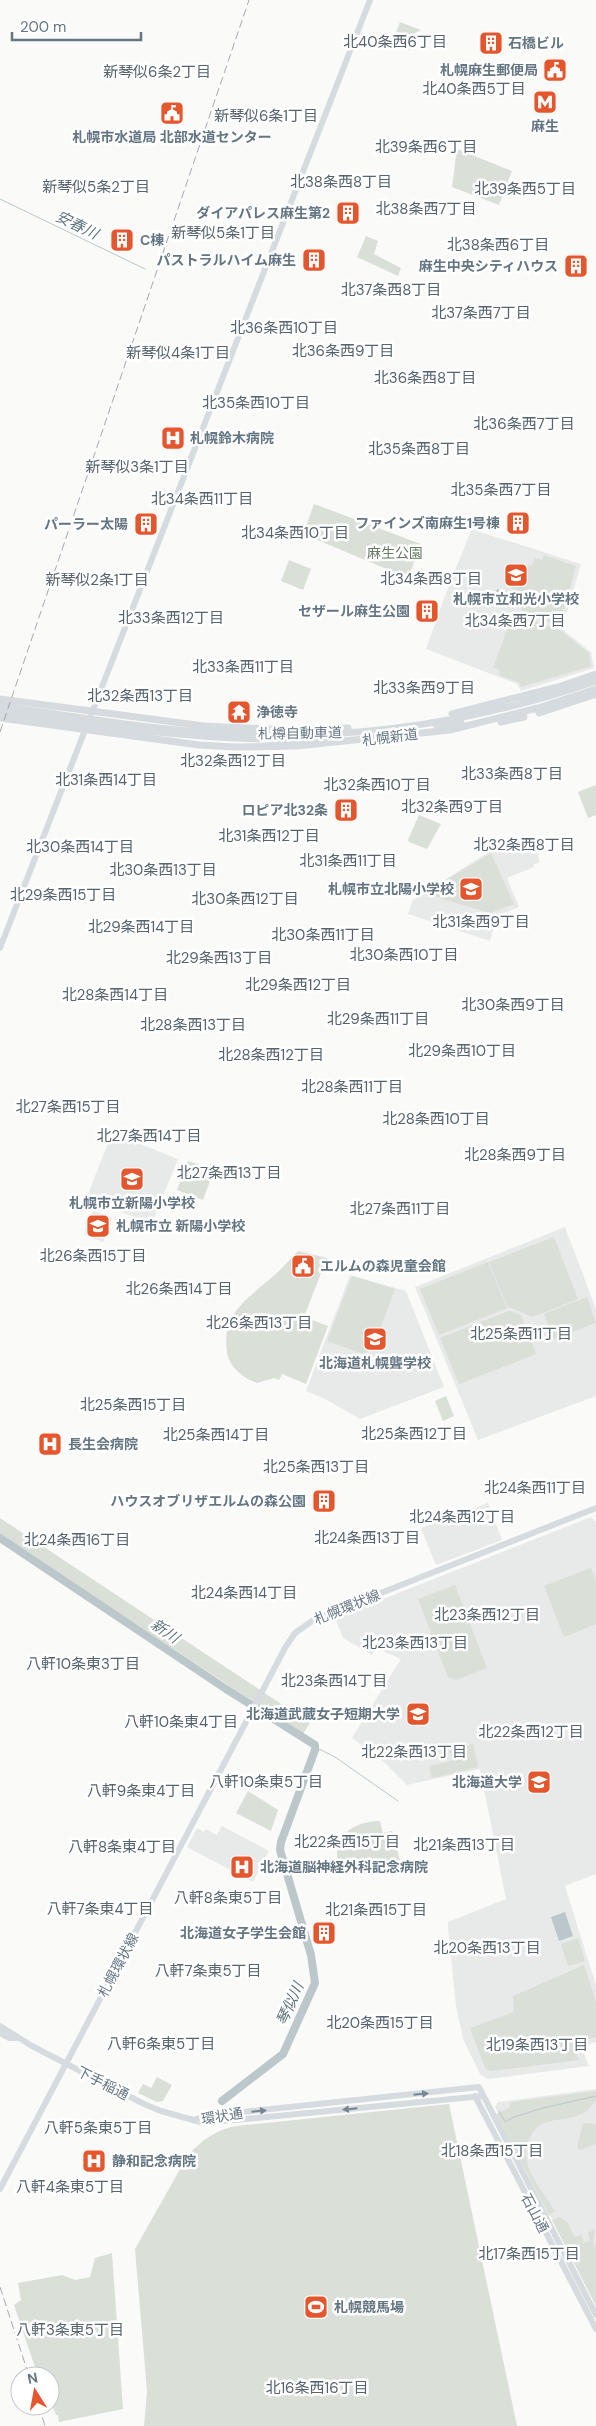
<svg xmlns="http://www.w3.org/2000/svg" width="596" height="2426" font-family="'DM Sans','Noto Sans JP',sans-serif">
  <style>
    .built { fill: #e8e9e9 }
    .green { fill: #dadfd7 }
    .water { fill: #bbc7cb }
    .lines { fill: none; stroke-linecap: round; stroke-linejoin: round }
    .stream { stroke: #bbc7cb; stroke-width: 1 }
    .river { stroke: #bbc7cb; stroke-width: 8 }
    .major { stroke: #d6dbdf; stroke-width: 6 }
    .highway { stroke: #d6dbdf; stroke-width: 7 }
    .rail { stroke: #a2aab0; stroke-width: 1; stroke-dasharray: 8 4; stroke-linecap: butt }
    .oneway { fill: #768591 }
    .labels { text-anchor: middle; stroke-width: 5; stroke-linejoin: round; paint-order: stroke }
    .poi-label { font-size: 14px; font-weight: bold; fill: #657683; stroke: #fff; text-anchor: end }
    .park-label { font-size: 14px; fill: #687a64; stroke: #fff }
    .street-label { font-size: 14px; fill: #657683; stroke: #fff }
    .neighbourhood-label { font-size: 15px; fill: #57646e; stroke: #fff }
    .water-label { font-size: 15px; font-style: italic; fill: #60757c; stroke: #fff }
  </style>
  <rect width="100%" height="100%" fill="#fafaf8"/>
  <!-- built -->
  <path class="built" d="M 474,530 L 581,564 L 562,629 L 591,652 L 594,668 L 521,691 L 517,684 L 426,649 L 449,585 L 471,531 Z
    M 532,839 L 540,862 L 533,865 L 534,867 L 507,878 L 519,907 L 497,916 L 490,941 L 408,914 L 413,900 L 495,848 L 497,853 Z
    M 112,1133 L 178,1159 L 152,1223 L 86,1199 Z
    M 93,1211 L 112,1218 L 103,1242 L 84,1234 Z
    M 565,1227 L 596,1309 L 596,1396 L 478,1440 L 415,1287 Z
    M 350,1275 L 406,1291 L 444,1387 L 360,1419 L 327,1400 L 306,1391 Z
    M 488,1503 L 502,1540 L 436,1565 L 421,1528 Z
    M 591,1517 L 596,1522 L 596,1874 L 565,1886 L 596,1985 L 596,2042 L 581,2047 L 589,2066 L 488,2079 L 480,2074 L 463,2039 L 456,2006 L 448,1928 L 448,1922 L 506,1899 L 480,1769 L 407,1785 L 382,1760 L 352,1738 L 401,1659 L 376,1648 L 372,1655 L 343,1638 L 335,1618 Z
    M 222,1826 L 269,1851 L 253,1882 L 187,1847 L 197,1828 L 204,1832 L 206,1829 L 217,1835 Z
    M 596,2089 L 596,2305 L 495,2107 L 498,2102 Z"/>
  <!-- green -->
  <path class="green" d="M 400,22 L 421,30 L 411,35 L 414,37 L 409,50 L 397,45 L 402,41 L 397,44 L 395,35 Z
    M 457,149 L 512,171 L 499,205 L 452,187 Z
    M 366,236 L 378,241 L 374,254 L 401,268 L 398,276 L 357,257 Z
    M 314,504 L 421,544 L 408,578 L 303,534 Z
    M 544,555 L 576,566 L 559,626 L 521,611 L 524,601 L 519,599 L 521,591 L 512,589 L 521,563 L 532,566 L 535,558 L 542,560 Z
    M 289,560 L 311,569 L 303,590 L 281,581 Z
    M 513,614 L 560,630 L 589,653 L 591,666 L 521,687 L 520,683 L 499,675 L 500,670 L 493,668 Z
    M 596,785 L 596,815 L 588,818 L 578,792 Z
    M 419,815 L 441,824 L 427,849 L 409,842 L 408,840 Z
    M 491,853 L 514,904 L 490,913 L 424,893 Z
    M 188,1161 L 214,1170 L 203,1200 L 177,1190 Z
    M 554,1237 L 578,1299 L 532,1317 L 507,1306 L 489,1262 Z
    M 298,1251 L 327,1258 L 304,1317 L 328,1326 L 306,1384 L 282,1374 L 279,1380 L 274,1378 L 257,1383 C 243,1378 229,1367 227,1352 C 222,1317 242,1303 265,1283 C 277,1274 288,1262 298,1251 Z
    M 488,1262 L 507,1308 L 439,1335 L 420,1289 Z
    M 352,1276 L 395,1289 L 374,1346 L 364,1354 L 327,1341 Z
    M 587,1297 L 596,1323 L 554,1339 L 544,1314 Z
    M 509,1311 L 521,1315 L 536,1354 L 459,1384 L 440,1338 Z
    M 446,1396 L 454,1416 L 443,1421 L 435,1401 Z
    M 0,1518 L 310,1723 L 303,1734 L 0,1535 Z
    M 591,1568 L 596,1580 L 596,1624 L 564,1637 L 544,1586 Z
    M 455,1585 L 487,1668 L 456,1680 L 448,1677 L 418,1599 Z
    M 473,1744 L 478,1767 L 432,1778 L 429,1766 L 452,1761 L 449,1749 Z
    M 248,1791 L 278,1810 L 271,1831 L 236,1813 Z
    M 380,1821 L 383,1833 L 392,1831 L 394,1833 L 400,1862 L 390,1865 L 386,1870 L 339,1872 C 331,1839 348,1822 380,1821 Z
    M 578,1938 L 585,1961 L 568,1966 L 561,1944 Z
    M 584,1965 L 596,2002 L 596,2037 L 573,2044 L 579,2060 L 491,2071 L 485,2068 L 470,2028 L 514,2012 L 513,1996 Z
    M 157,2077 L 172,2085 L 163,2101 L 157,2102 L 138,2093 L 143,2084 L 151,2088 Z
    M 596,2091 L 596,2101 C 592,2104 589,2109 585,2112 C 574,2120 556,2118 544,2123 C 539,2125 535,2130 532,2134 C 513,2160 542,2189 555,2211 L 549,2216 L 496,2114 L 509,2108 L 511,2102 Z
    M 449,2104 L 517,2426 L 144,2426 L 147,2391 L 135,2249 L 188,2155 C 202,2140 216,2130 236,2126 Z
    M 583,2123 L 591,2123 L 596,2126 L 596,2144 L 580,2150 L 577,2147 Z
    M 559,2217 L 567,2222 L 575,2237 L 581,2235 L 584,2243 L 590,2240 L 588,2233 L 595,2229 L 593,2246 L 596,2244 L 596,2306 L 552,2220 Z
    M 112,2253 L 123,2409 L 59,2422 L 58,2415 L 56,2415 L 52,2405 L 50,2405 L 50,2376 L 38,2376 L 14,2305 L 21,2300 L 18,2283 L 62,2275 L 75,2280 L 90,2277 L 95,2258 Z"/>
  <!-- water -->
  <path class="water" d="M 497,589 L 518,595 L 515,607 L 494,600 Z
    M 565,1912 L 573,1936 L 559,1941 L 551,1917 Z"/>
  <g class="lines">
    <!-- stream -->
    <path class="stream" d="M 0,199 L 145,269
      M 315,1747 L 335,1757 L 398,1801
      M 499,2111 L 505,2122 L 514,2117 L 543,2108 L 596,2096"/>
    <!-- river -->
    <path class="river" d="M 0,1538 L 226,1689 L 315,1745 L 315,1750 L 281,1842 L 280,1850 L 311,1955 L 315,1983 L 283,2054 L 222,2101"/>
    <!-- major -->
    <path class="major" d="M 0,948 L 370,0
      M 0,2026 L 32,2046 L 144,2104 L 161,2111 L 204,2123 L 483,2096
      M 0,2033 L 9,2038 L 16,2038
      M 475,2096 L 596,2329
      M 194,2120 L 205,2116 L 479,2087 L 596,2315
      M 0,2189 L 285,1648 L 295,1633 L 315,1619 L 596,1508"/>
    <!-- highway -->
    <path class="highway" d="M 0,699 L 204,726 L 290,730 L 348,728
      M 0,706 C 88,718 177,735 266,735 C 378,737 491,717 596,681
      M 0,712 C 112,728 223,743 337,739
      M 539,713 L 596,694
      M 452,714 L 558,687 L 596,674
      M 0,718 L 199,745 L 235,747 L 296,746 L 450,730 L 538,708 L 596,689
      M 501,722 L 524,717
      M 437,727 L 461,723"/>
    <!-- rail -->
    <path class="rail" d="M 0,732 L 249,0
      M 0,2287 L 29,2376
      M 39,2406 L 45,2426"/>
  </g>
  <!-- one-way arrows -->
  <defs><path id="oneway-solid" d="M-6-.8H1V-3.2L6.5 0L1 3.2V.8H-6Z" transform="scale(1.25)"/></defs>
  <g class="oneway">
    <use href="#oneway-solid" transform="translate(421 2094) rotate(-6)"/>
    <use href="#oneway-solid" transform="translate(350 2109) rotate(174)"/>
    <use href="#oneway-solid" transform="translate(259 2111) rotate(-6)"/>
  </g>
  <!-- icons -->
  <defs>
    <g id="building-square" transform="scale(1.25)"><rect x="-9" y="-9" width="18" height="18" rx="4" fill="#e4572e" stroke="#fff"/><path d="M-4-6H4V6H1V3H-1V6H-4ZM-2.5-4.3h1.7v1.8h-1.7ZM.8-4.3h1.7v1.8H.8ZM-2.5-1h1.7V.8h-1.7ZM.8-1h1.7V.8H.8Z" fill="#fff"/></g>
    <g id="civic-square" transform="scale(1.25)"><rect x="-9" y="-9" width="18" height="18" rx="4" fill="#e4572e" stroke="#fff"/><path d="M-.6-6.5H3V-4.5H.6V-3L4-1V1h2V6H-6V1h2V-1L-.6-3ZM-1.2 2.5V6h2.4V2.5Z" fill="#fff"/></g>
    <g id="metro-square" transform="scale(1.25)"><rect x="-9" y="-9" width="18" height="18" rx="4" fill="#e4572e" stroke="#fff"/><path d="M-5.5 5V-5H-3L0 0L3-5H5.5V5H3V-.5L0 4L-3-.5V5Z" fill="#fff"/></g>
    <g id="hospital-square" transform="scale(1.25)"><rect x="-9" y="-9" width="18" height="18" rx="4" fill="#e4572e" stroke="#fff"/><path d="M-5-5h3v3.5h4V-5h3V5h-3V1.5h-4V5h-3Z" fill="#fff"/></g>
    <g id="school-square" transform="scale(1.25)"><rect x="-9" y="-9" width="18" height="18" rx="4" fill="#e4572e" stroke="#fff"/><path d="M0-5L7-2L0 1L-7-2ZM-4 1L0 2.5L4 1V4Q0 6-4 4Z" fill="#fff"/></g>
    <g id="temple-square" transform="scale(1.25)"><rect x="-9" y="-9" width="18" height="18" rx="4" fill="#e4572e" stroke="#fff"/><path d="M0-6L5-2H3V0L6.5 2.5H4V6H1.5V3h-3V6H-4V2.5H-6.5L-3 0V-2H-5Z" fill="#fff"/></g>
    <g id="university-square" transform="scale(1.25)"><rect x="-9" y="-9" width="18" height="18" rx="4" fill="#e4572e" stroke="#fff"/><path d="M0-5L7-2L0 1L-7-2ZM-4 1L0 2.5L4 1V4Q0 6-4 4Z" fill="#fff"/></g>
    <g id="stadium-square" transform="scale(1.25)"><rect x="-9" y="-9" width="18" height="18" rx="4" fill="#e4572e" stroke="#fff"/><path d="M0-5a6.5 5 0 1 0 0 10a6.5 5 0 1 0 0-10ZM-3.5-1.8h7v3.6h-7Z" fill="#fff"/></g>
  </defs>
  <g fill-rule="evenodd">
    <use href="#building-square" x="491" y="43"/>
    <use href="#civic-square" x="555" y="70"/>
    <use href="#metro-square" x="545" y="102"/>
    <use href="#civic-square" x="172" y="113"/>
    <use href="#building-square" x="348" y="213"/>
    <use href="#building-square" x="122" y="240"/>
    <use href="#building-square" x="314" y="260"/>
    <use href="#building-square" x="576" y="266"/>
    <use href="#hospital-square" x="173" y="438"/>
    <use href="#building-square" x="518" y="523"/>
    <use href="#building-square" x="146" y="524"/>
    <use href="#school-square" x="516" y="575"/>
    <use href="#building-square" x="427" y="611"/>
    <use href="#temple-square" x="239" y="712"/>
    <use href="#building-square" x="346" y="810"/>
    <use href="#school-square" x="471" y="889"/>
    <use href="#school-square" x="132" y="1179"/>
    <use href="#school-square" x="98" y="1226"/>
    <use href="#civic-square" x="303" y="1266"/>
    <use href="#school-square" x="375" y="1339"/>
    <use href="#hospital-square" x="50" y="1444"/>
    <use href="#building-square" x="324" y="1501"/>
    <use href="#university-square" x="418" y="1714"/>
    <use href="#university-square" x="539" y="1782"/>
    <use href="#hospital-square" x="242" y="1867"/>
    <use href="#building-square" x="324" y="1933"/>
    <use href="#hospital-square" x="94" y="2161"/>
    <use href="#stadium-square" x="316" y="2307"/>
  </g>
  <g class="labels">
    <!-- poi labels -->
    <g class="poi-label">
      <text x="508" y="48" text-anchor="start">石橋ビル</text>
      <text x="538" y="75">札幌麻生郵便局</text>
      <text x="545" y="131" text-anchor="middle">麻生</text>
      <text x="172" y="142" text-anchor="middle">札幌市水道局 北部水道センター</text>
      <text x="330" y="218">ダイアパレス麻生第2</text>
      <text x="140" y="245" text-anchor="start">C棟</text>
      <text x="296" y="265">パストラルハイム麻生</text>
      <text x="558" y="271">麻生中央シティハウス</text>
      <text x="190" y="443" text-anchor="start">札幌鈴木病院</text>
      <text x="500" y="528">ファインズ南麻生1号棟</text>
      <text x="128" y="529">パーラー太陽</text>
      <text x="516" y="604" text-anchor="middle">札幌市立和光小学校</text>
      <text x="410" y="616">セザール麻生公園</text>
      <text x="256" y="717" text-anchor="start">浄徳寺</text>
      <text x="328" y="815">ロピア北32条</text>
      <text x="454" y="894">札幌市立北陽小学校</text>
      <text x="132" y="1208" text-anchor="middle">札幌市立新陽小学校</text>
      <text x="116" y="1231" text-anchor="start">札幌市立 新陽小学校</text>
      <text x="320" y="1271" text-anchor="start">エルムの森児童会館</text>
      <text x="375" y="1368" text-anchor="middle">北海道札幌聾学校</text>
      <text x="68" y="1449" text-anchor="start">長生会病院</text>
      <text x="306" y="1506">ハウスオブリザエルムの森公園</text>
      <text x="400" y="1719">北海道武蔵女子短期大学</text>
      <text x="522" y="1787">北海道大学</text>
      <text x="260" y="1872" text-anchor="start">北海道脳神経外科記念病院</text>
      <text x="306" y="1938">北海道女子学生会館</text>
      <text x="112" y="2166" text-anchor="start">静和記念病院</text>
      <text x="334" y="2312" text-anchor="start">札幌競馬場</text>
    </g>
    <!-- park labels -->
    <g class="park-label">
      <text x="395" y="558">麻生公園</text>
    </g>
    <!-- street labels -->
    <g class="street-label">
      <text transform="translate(300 733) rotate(-1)" y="5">札樽自動車道</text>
      <text transform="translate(390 737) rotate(-7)" y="5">札幌新道</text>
      <text transform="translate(347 1607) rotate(-22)" y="5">札幌環状線</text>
      <text transform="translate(118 1965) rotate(-62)" y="5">札幌環状線</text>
      <text transform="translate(103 2083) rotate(27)" y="5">下手稲通</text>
      <text transform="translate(222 2116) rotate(-9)" y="5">環状通</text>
      <text transform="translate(535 2213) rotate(62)" y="5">石山通</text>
    </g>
    <!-- neighbourhood labels -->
    <g class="neighbourhood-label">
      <text x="395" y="47">北40条西6丁目</text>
      <text x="157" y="77">新琴似6条2丁目</text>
      <text x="474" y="94">北40条西5丁目</text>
      <text x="266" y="121">新琴似6条1丁目</text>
      <text x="426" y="152">北39条西6丁目</text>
      <text x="341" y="187">北38条西8丁目</text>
      <text x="96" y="192">新琴似5条2丁目</text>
      <text x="525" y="194">北39条西5丁目</text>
      <text x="426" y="214">北38条西7丁目</text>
      <text x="223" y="238">新琴似5条1丁目</text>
      <text x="498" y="250">北38条西6丁目</text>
      <text x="391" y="295">北37条西8丁目</text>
      <text x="481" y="318">北37条西7丁目</text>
      <text x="284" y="333">北36条西10丁目</text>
      <text x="343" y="356">北36条西9丁目</text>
      <text x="178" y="358">新琴似4条1丁目</text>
      <text x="425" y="383">北36条西8丁目</text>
      <text x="256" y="408">北35条西10丁目</text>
      <text x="524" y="429">北36条西7丁目</text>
      <text x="419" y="454">北35条西8丁目</text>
      <text x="137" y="472">新琴似3条1丁目</text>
      <text x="501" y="495">北35条西7丁目</text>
      <text x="202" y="504">北34条西11丁目</text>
      <text x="295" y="538">北34条西10丁目</text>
      <text x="431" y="584">北34条西8丁目</text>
      <text x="97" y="585">新琴似2条1丁目</text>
      <text x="171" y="623">北33条西12丁目</text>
      <text x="515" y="626">北34条西7丁目</text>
      <text x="243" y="672">北33条西11丁目</text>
      <text x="424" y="693">北33条西9丁目</text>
      <text x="140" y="701">北32条西13丁目</text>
      <text x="233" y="766">北32条西12丁目</text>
      <text x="512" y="779">北33条西8丁目</text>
      <text x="106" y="785">北31条西14丁目</text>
      <text x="377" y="790">北32条西10丁目</text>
      <text x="452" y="812">北32条西9丁目</text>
      <text x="269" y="841">北31条西12丁目</text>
      <text x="524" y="850">北32条西8丁目</text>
      <text x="80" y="852">北30条西14丁目</text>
      <text x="348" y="866">北31条西11丁目</text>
      <text x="163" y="875">北30条西13丁目</text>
      <text x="63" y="900">北29条西15丁目</text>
      <text x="245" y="904">北30条西12丁目</text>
      <text x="481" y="927">北31条西9丁目</text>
      <text x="141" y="932">北29条西14丁目</text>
      <text x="323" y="940">北30条西11丁目</text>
      <text x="404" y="960">北30条西10丁目</text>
      <text x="219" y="963">北29条西13丁目</text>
      <text x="298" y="990">北29条西12丁目</text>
      <text x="115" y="1000">北28条西14丁目</text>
      <text x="513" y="1010">北30条西9丁目</text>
      <text x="378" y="1024">北29条西11丁目</text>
      <text x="193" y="1030">北28条西13丁目</text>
      <text x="462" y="1056">北29条西10丁目</text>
      <text x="271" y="1060">北28条西12丁目</text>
      <text x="352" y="1092">北28条西11丁目</text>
      <text x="68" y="1112">北27条西15丁目</text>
      <text x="436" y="1124">北28条西10丁目</text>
      <text x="149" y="1141">北27条西14丁目</text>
      <text x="515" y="1160">北28条西9丁目</text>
      <text x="229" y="1178">北27条西13丁目</text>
      <text x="400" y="1214">北27条西11丁目</text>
      <text x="93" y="1261">北26条西15丁目</text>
      <text x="179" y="1294">北26条西14丁目</text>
      <text x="259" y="1328">北26条西13丁目</text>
      <text x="521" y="1339">北25条西11丁目</text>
      <text x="133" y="1410">北25条西15丁目</text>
      <text x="414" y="1439">北25条西12丁目</text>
      <text x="216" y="1440">北25条西14丁目</text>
      <text x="316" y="1472">北25条西13丁目</text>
      <text x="535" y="1493">北24条西11丁目</text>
      <text x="462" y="1522">北24条西12丁目</text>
      <text x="367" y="1543">北24条西13丁目</text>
      <text x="77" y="1545">北24条西16丁目</text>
      <text x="244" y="1598">北24条西14丁目</text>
      <text x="487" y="1620">北23条西12丁目</text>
      <text x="415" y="1648">北23条西13丁目</text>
      <text x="83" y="1669">八軒10条東3丁目</text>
      <text x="334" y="1686">北23条西14丁目</text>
      <text x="181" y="1727">八軒10条東4丁目</text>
      <text x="531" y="1737">北22条西12丁目</text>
      <text x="414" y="1757">北22条西13丁目</text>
      <text x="266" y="1787">八軒10条東5丁目</text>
      <text x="141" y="1796">八軒9条東4丁目</text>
      <text x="347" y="1847">北22条西15丁目</text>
      <text x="464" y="1850">北21条西13丁目</text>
      <text x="122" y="1852">八軒8条東4丁目</text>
      <text x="228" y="1903">八軒8条東5丁目</text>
      <text x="100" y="1914">八軒7条東4丁目</text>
      <text x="376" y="1915">北21条西15丁目</text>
      <text x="487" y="1953">北20条西13丁目</text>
      <text x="208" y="1976">八軒7条東5丁目</text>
      <text x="380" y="2028">北20条西15丁目</text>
      <text x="161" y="2049">八軒6条東5丁目</text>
      <text x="537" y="2050">北19条西13丁目</text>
      <text x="98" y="2133">八軒5条東5丁目</text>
      <text x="492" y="2156">北18条西15丁目</text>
      <text x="70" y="2192">八軒4条東5丁目</text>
      <text x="529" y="2259">北17条西15丁目</text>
      <text x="70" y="2335">八軒3条東5丁目</text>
      <text x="317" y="2393">北16条西16丁目</text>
    </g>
    <!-- water labels -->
    <g class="water-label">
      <text transform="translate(77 225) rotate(26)" y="5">安春川</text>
      <text transform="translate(165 1631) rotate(34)" y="5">新川</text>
      <text transform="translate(290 2004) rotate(-66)" y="5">琴似川</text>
    </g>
  </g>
  <!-- north arrow -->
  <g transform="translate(35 2391) rotate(349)"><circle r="24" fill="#ffffff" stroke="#c1c8cd"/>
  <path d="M0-4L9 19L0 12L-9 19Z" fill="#e4572e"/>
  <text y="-8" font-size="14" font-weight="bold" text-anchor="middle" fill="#657683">N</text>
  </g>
  <!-- scale -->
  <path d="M12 32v8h129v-8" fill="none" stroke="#657683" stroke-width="2.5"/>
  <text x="20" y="32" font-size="15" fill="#657683" stroke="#ffffff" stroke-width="4" paint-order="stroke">200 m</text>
</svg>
